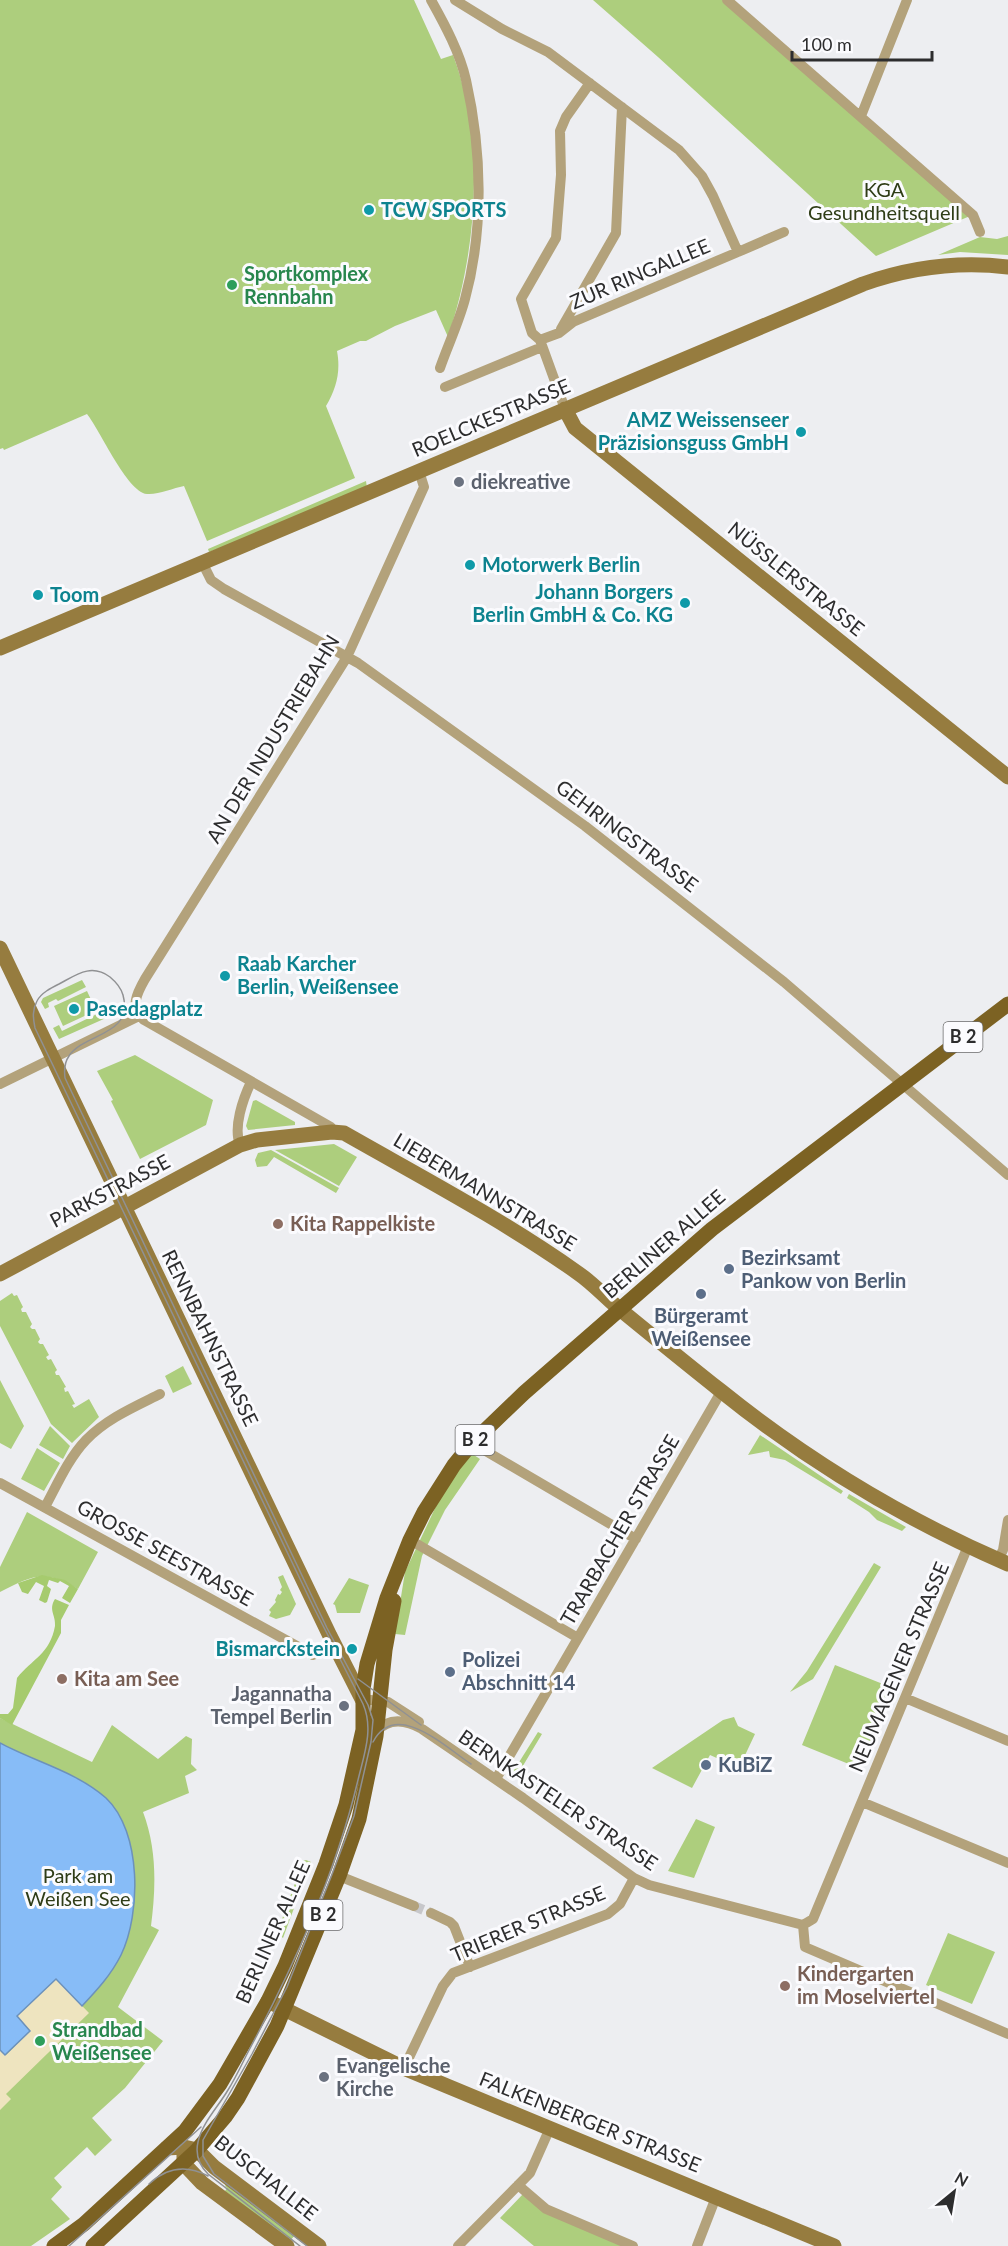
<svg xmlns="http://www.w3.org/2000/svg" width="1008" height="2246" font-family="Lato,sans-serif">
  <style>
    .green { fill: #adce7d }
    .forest { fill: #a6cb6e }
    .sand { fill: #eee4bf }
    .water { fill: #87bcf7; stroke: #6c91bb; stroke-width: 1.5 }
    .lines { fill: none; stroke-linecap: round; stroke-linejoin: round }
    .street-tunnel { stroke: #c7c7ca; stroke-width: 10; stroke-dasharray: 10 5; stroke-linecap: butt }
    .street { stroke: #b3a27b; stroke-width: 10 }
    .secondary { stroke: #967c3f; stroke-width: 15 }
    .primary { stroke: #7c6223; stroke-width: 15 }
    .tram { stroke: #909193; stroke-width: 1.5 }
    .culture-dot { fill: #0f9aa8; stroke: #fbfbfe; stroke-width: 2 }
    .leisure-dot { fill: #2e9e5b; stroke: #fbfbfe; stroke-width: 2 }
    .worship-dot { fill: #6b7280; stroke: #fbfbfe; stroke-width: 2 }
    .education-dot { fill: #8d6e63; stroke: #fbfbfe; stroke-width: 2 }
    .service-dot { fill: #5c6f8a; stroke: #fbfbfe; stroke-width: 2 }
    .labels { text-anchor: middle; stroke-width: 6; stroke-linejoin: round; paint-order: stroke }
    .shield { fill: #fbfbfe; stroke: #6b6b6c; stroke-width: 1.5 }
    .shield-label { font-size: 18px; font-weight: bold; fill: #2d2d2e }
    .park-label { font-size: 20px; fill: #2f3d17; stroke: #fbfbfe }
    .culture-label { font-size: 20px; font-weight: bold; fill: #0d838f; stroke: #fbfbfe; text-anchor: start }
    .leisure-label { font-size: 20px; font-weight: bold; fill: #27864d; stroke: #fbfbfe; text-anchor: start }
    .street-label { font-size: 20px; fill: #2d2d2e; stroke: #fbfbfe }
    .worship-label { font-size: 20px; font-weight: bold; fill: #5b616d; stroke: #fbfbfe; text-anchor: start }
    .education-label { font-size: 20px; font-weight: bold; fill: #785e54; stroke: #fbfbfe; text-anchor: start }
    .service-label { font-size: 20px; font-weight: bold; fill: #4e5e75; stroke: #fbfbfe; text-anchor: start }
  </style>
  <rect width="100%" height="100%" fill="#edeef1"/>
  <!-- green -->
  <path class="green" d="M 0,0 L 414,0 L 441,59 L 453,55 C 486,141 477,251 448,337 L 436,310 L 395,326 L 366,341 L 360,341 L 337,351 C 341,372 336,389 326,406 L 355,478 L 207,541 L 184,486 C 173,488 158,495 147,494 C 127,492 100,430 87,414 L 4,450 L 3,448 L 0,449 Z
    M 593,0 L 722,0 L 970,216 L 876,256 L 658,57 Z
    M 1008,236 L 1008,255 L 960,252 L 938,255 L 980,237 L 997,239 Z
    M 366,481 L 367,488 L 244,539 L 209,552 L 208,549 Z
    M 82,980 L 86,987 L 58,1001 L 56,999 L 48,1003 L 49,1007 L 45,1009 L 41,1002 L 43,998 Z
    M 87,991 L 94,1006 L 89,1009 L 91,1013 L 63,1026 L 54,1006 Z
    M 104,1005 L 108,1013 L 106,1018 L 59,1039 L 53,1028 L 59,1025 L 62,1031 L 101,1012 L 99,1007 Z
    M 135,1055 L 213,1100 L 206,1125 L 140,1159 L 111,1101 L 113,1100 L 97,1071 Z
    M 256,1100 L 295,1122 L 295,1125 L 248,1130 L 246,1126 L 253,1101 Z
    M 334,1144 L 357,1157 L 339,1186 L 275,1150 Z
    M 271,1150 L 339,1188 L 336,1193 L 274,1157 L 267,1166 L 257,1167 L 255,1160 L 258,1153 Z
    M 12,1293 L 14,1296 L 17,1295 L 23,1307 L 21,1309 L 22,1312 L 26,1312 L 32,1324 L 30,1327 L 32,1329 L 35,1329 L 40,1339 L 38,1342 L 40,1344 L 43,1344 L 49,1355 L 46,1357 L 48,1360 L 51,1359 L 57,1370 L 55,1372 L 56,1375 L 59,1375 L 66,1387 L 64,1388 L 65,1392 L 68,1391 L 75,1404 L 72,1405 L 74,1408 L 89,1399 L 99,1417 L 72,1443 L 51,1424 L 0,1326 L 0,1301 Z
    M 183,1366 L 192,1384 L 173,1393 L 165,1376 Z
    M 0,1380 L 24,1426 L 11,1449 L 0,1443 Z
    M 50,1426 L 70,1446 L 63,1459 L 39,1445 Z
    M 760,1435 L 843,1491 L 841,1494 L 785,1460 L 770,1457 L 769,1451 L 748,1455 Z
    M 37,1448 L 60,1463 L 44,1491 L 21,1479 Z
    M 471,1453 L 480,1459 L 445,1510 L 422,1556 L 405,1635 L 395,1634 L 405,1572 L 445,1487 Z
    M 849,1494 L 906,1527 L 902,1531 L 877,1520 L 869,1512 L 847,1498 Z
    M 27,1512 L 98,1552 L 78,1589 C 46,1569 32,1575 0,1592 L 0,1567 Z
    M 874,1563 L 881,1567 L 813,1679 L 790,1692 L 807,1671 Z
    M 283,1575 L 296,1604 L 290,1615 L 276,1619 L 269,1616 L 271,1612 L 269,1610 L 276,1602 L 275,1600 L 278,1594 L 280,1595 L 282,1592 L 280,1590 L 282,1587 L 278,1577 Z
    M 349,1578 L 369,1585 L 360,1613 L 337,1613 L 335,1605 L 333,1604 Z
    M 835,1665 L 893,1688 L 861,1769 L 802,1745 Z
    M 734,1717 L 738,1726 L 755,1734 L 739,1768 L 710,1755 L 692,1788 L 652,1768 L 723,1720 Z
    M 0,1718 L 92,1762 L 112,1725 L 158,1759 L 186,1736 L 192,1739 L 191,1764 L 197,1770 L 185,1776 L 189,1793 L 143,1812 C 157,1849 156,1887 151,1926 L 159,1930 L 118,2007 L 163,2041 L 125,2088 L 92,2118 L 112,2140 L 95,2156 L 87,2147 L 54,2178 L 62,2187 L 51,2199 L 70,2219 L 31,2246 L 0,2246 Z
    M 538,1732 L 542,1734 L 518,1774 L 538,1786 L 533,1790 L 511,1775 Z
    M 696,1819 L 715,1827 L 694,1878 L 668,1871 Z
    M 306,1860 L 311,1862 L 283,1938 L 277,1933 L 303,1861 Z
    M 948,1933 L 995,1952 L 972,2004 L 926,1985 Z
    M 228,2182 L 295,2235 L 290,2241 L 225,2191 L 227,2188 L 225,2186 Z
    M 523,2194 L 626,2246 L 534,2246 L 500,2218 Z"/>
  <!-- forest -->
  <path class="forest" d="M 42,1575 L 65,1580 L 78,1589 L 70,1603 L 62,1598 L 69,1586 L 60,1581 L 58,1583 L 49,1580 L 47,1586 L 51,1589 L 47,1602 L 45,1603 L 39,1600 L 44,1586 L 36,1582 L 28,1594 L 22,1592 L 18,1583 Z
    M 55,1599 L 69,1605 L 61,1620 L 61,1633 L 12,1725 L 0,1718 L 0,1714 L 8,1714 L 13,1708 L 17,1678 C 32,1659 50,1654 55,1626 C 56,1615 48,1610 55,1599 Z"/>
  <!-- sand -->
  <path class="sand" d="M 56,1979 L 89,2013 L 6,2094 L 11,2099 L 0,2110 L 0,2050 L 6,2055 L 30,2031 L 17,2016 Z"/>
  <!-- water -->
  <path class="water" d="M 0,1743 C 35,1762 75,1771 106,1798 C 142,1832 141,1914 121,1955 C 111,1975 97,1990 82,2006 L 56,1979 L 17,2016 L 30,2031 L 5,2055 L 0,2050 Z"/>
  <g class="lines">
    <!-- street-tunnel -->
    <path class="street-tunnel" d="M 414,1906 L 431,1913"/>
    <!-- street -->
    <path class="street" d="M 431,0 C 445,25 460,53 466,80 C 482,151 484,229 465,299 C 459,322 448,345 440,368
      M 455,0 L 502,29 L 548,52 L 679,150 L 702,176 L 713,196 L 738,252 L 573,322 L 559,333 L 540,340 L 565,409
      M 727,0 L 973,215 L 980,232
      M 861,116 L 907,0
      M 738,252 L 784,232
      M 561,329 L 616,233 L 622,107
      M 540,340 L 532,333 L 521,299 L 556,238 L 561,175 L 560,131 L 566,117 L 590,83
      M 445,387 L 542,347
      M 202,562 L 211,580 L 224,589 L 358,663 L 585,826 L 784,982 L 1008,1175
      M 0,1084 L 139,1016
      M 332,1132 L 331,1127 L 144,1020 C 129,1008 137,993 145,979 L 347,657 L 424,487 L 419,471
      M 240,1145 C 233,1127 243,1099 251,1082
      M 472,1443 L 636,1539
      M 0,1483 L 313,1655
      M 45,1507 C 57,1485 68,1459 86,1440 C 106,1419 134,1407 160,1394
      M 410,1540 L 578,1638
      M 998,1560 L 1003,1550 L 1008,1520
      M 905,1698 L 1008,1741
      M 362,1699 L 388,1702 L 419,1722
      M 376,1732 C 389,1717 406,1720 422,1729 L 523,1798 L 634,1878 L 649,1885 L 803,1925
      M 496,1779 L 721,1392
      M 862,1802 L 1008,1863
      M 339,1876 L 414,1906
      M 431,1913 L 450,1922 L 454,1926 L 470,1967
      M 803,1925 L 813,1919 L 968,1546
      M 803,1925 L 805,1947 L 1008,2034
      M 404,2068 L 443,1986 L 453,1973 L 608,1914 L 620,1904 L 634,1878
      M 518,2185 L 546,2209 L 633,2246
      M 458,2246 L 530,2173 L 550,2128
      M 697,2246 L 716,2197"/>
    <!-- secondary -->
    <path class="secondary" d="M 565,409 L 575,428 L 1008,777
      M 0,648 L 863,284 C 911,267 958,261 1008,267
      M 0,948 L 330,1636 L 362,1699
      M 0,1274 L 240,1145 L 257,1140 L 332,1132 L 344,1133 C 423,1178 503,1220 578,1273 C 594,1284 607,1299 622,1311 C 655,1338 688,1365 721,1391 C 808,1461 906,1520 1008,1564
      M 268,2001 L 406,2069 L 834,2246
      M 167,2148 L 184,2147 L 197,2150 L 214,2167 L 319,2246
      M 184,2151 L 184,2164 L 202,2183 L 287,2246"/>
    <!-- primary -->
    <path class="primary" d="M 54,2246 L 84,2224 L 185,2131 L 220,2084 L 268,2001 L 285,1966 L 326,1864 L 346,1805 L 363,1730 L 363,1689 L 367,1664 L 387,1598 L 410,1540 L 424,1512 L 454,1465 L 472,1443 L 524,1393 L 712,1229 L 1008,1004
      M 93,2246 L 196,2151 L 225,2117 L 238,2098 L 277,2026 L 339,1876 L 359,1819 L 376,1736 L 385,1650 L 394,1601"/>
    <!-- tram -->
    <path class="tram" d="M 358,1679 L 421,1725
      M 373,1742 C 396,1699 445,1747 471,1764
      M 149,2184 C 167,2167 187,2165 208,2176
      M 69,2246 L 201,2127
      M 300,2246 L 208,2174 C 199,2165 195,2155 198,2142 C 202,2123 218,2107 228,2090 C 235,2079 241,2066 247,2054 C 293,1968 335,1876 358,1780 C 364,1755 374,1729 363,1704 L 314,1608 L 35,1028 C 33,1018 32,1010 37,1001 C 41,993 51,988 59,984 C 76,975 91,963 110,977 C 116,982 121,988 123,995 C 134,1036 84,1033 69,1056 C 64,1063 64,1070 65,1078 L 327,1628 L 368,1705 L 373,1720 L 371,1742 L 354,1816 L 331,1877 L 287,1987 L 252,2054 L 203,2140 L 203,2156 L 214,2174 L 307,2246"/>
  </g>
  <!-- markers -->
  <g class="culture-dot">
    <circle cx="369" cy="210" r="6"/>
    <circle cx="801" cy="432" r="6"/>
    <circle cx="470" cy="565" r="6"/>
    <circle cx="38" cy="595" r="6"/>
    <circle cx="685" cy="603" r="6"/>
    <circle cx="225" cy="976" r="6"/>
    <circle cx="74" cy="1009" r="6"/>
    <circle cx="352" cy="1649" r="6"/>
  </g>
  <g class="leisure-dot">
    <circle cx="232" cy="285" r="6"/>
    <circle cx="40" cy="2041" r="6"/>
  </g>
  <g class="worship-dot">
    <circle cx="459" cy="482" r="6"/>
    <circle cx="344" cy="1706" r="6"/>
    <circle cx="324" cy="2077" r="6"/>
  </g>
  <g class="education-dot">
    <circle cx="278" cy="1224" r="6"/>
    <circle cx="62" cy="1679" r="6"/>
    <circle cx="785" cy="1986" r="6"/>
  </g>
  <g class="service-dot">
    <circle cx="729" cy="1269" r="6"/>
    <circle cx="701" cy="1294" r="6"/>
    <circle cx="450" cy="1672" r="6"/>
    <circle cx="706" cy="1765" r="6"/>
  </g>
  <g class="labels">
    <!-- shield labels -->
    <g class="shield">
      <rect x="943.5" y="1022" width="39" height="30" rx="4.5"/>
      <rect x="455.5" y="1425" width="39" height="30" rx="4.5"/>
      <rect x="303.5" y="1900" width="39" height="30" rx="4.5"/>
    </g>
    <g class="shield-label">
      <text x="963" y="1043">B 2</text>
      <text x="475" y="1446">B 2</text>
      <text x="323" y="1921">B 2</text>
    </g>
    <!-- park labels -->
    <g class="park-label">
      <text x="884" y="197">KGA<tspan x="884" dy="23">Gesundheitsquell</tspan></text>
      <text x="78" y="1883">Park am<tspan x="78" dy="23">Weißen See</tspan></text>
    </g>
    <!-- culture labels -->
    <g class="culture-label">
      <text x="381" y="217">TCW SPORTS</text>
      <text x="789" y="427" text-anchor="end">AMZ Weissenseer<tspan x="789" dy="23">Präzisionsguss GmbH</tspan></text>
      <text x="482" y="572">Motorwerk Berlin</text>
      <text x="673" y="599" text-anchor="end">Johann Borgers<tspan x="673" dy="23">Berlin GmbH &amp; Co. KG</tspan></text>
      <text x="50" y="602">Toom</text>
      <text x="237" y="971">Raab Karcher<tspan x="237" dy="23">Berlin, Weißensee</tspan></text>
      <text x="86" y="1016">Pasedagplatz</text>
      <text x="340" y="1656" text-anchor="end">Bismarckstein</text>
    </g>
    <!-- leisure labels -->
    <g class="leisure-label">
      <text x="244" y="281">Sportkomplex<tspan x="244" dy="23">Rennbahn</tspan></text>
      <text x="52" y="2037">Strandbad<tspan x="52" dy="23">Weißensee</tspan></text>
    </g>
    <!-- street labels -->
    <g class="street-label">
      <text transform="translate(640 274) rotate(-23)" y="7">ZUR RINGALLEE</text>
      <text transform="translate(491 418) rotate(-23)" y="7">ROELCKESTRASSE</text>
      <text transform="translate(796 579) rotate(39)" y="7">NÜSSLERSTRASSE</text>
      <text transform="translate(273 739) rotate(-59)" y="7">AN DER INDUSTRIEBAHN</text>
      <text transform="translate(627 836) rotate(37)" y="7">GEHRINGSTRASSE</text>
      <text transform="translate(110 1191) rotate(-28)" y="7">PARKSTRASSE</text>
      <text transform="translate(485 1192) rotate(31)" y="7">LIEBERMANNSTRASSE</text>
      <text transform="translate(664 1244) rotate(-41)" y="7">BERLINER ALLEE</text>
      <text transform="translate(210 1338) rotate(64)" y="7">RENNBAHNSTRASSE</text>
      <text transform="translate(620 1530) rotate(-60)" y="7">TRARBACHER STRASSE</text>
      <text transform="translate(165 1553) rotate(29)" y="7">GROSSE SEESTRASSE</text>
      <text transform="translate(899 1667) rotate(-67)" y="7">NEUMAGENER STRASSE</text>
      <text transform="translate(558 1800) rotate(34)" y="7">BERNKASTELER STRASSE</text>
      <text transform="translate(528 1924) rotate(-23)" y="7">TRIERER STRASSE</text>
      <text transform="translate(273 1932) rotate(-66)" y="7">BERLINER ALLEE</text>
      <text transform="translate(590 2122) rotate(22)" y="7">FALKENBERGER STRASSE</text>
      <text transform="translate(266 2178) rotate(38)" y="7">BUSCHALLEE</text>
    </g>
    <!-- worship labels -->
    <g class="worship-label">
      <text x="471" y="489">diekreative</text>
      <text x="332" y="1701" text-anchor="end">Jagannatha<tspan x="332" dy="23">Tempel Berlin</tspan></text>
      <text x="336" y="2073">Evangelische<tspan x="336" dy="23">Kirche</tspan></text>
    </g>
    <!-- education labels -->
    <g class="education-label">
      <text x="290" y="1231">Kita Rappelkiste</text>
      <text x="74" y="1686">Kita am See</text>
      <text x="797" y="1981">Kindergarten<tspan x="797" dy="23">im Moselviertel</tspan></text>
    </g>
    <!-- service labels -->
    <g class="service-label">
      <text x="741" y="1265">Bezirksamt<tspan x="741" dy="23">Pankow von Berlin</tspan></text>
      <text x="701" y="1323" text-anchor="middle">Bürgeramt<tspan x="701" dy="23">Weißensee</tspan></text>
      <text x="462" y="1667">Polizei<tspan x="462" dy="23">Abschnitt 14</tspan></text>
      <text x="718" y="1772">KuBiZ</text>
    </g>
  </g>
  <!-- north arrow -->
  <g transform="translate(954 2192) rotate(30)" stroke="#fbfbfe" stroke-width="4.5" paint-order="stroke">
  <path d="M0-4.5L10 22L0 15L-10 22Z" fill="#2d2d2e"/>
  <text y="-9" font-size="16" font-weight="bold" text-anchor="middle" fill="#2d2d2e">N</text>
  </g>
  <!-- scale -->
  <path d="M792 51v9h140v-9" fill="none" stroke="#2d2d2e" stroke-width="3"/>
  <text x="801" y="51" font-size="18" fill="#2d2d2e" stroke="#fbfbfe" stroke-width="4.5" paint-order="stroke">100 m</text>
</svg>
